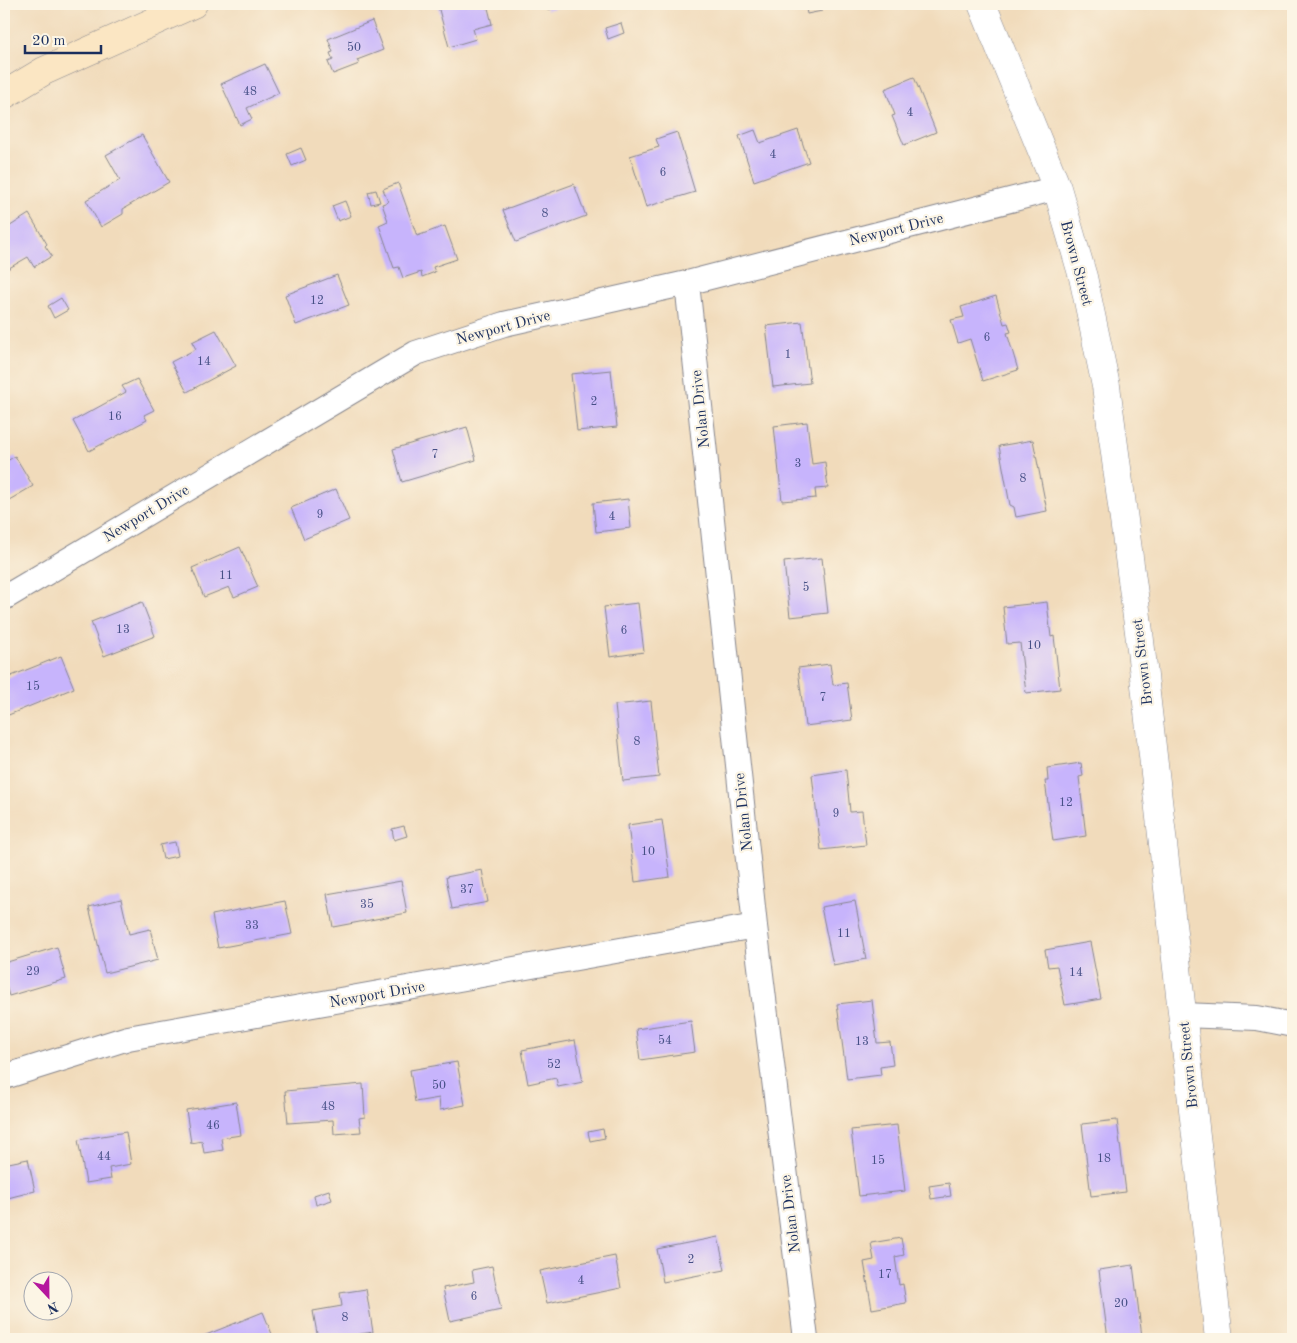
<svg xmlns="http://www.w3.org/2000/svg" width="1297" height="1343" font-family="'Old Standard TT',serif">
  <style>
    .building { fill: #c7b4fc }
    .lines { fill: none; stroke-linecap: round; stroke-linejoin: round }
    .minor-casing { stroke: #86858c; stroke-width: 26 }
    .tertiary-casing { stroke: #86858c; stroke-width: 29 }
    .secondary-casing { stroke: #86858c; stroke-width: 29 }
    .minor { stroke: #fff; stroke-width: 24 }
    .tertiary { stroke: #fff; stroke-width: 28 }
    .secondary { stroke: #fbe6c3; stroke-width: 28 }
    .labels { text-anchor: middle; stroke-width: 4.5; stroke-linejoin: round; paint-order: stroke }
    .number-label { font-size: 12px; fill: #465086 }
    .street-label { font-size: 15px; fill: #1b2f5e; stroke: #fcf5e5 }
  </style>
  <rect width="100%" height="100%" fill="#fcf5e5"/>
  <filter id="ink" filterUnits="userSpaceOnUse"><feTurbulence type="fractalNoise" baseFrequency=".02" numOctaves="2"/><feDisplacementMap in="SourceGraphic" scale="10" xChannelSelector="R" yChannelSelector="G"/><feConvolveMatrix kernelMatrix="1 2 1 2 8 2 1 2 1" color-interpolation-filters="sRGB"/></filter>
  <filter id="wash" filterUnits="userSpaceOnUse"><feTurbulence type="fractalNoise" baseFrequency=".0096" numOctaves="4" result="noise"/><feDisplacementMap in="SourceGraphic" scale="20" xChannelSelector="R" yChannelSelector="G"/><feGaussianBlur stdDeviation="1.12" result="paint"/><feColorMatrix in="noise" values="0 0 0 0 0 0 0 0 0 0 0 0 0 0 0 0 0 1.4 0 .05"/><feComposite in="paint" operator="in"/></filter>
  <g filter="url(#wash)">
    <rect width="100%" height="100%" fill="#f1dbbb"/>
    <g id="blocks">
      <!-- building -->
      <path class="building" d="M 446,4 L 487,4 L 492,24 L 473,29 L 476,39 L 449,47 L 438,6 Z
        M 546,4 L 570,4 L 547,10 Z
        M 805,4 L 821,4 L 822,11 L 807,14 Z
        M 372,21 L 383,50 L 357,60 L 359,64 L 333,74 L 328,62 L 333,60 L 330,53 L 333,52 L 328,39 Z
        M 621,23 L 624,33 L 608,39 L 605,28 Z
        M 265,64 L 279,93 L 247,108 L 252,119 L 240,125 L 221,84 Z
        M 914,77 L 936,132 L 904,145 L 892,116 L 895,115 L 885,89 Z
        M 755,130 L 760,143 L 798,130 L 809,162 L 754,181 L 739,136 Z
        M 677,132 L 695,192 L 646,207 L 630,156 L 659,147 L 656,139 Z
        M 142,135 L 169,182 L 123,209 L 123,214 L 101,227 L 86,200 L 120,180 L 106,155 Z
        M 301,148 L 306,160 L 292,166 L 287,154 Z
        M 398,183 L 417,236 L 445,226 L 457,259 L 433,267 L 435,272 L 422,277 L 421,272 L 403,278 L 399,267 L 394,268 L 379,225 L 388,221 L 382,204 L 388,202 L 383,189 Z
        M 574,184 L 586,216 L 516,242 L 503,210 Z
        M 376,190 L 380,202 L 371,204 L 368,192 Z
        M 345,201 L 351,216 L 338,221 L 332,206 Z
        M 29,214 L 47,244 L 45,246 L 52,256 L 34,267 L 28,257 L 4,271 L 4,230 Z
        M 337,275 L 349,305 L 296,325 L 285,295 Z
        M 996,296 L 1004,324 L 1008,323 L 1011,332 L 1007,333 L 1018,370 L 983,381 L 970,339 L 958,343 L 951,320 L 964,317 L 961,307 Z
        M 61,298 L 68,310 L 54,318 L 48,306 Z
        M 802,322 L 810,383 L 773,387 L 766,326 Z
        M 216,330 L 236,366 L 187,392 L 171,362 L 196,349 L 192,342 Z
        M 611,370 L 617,427 L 577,431 L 571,374 Z
        M 137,379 L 154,410 L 144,415 L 147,420 L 89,451 L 73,421 L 126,392 L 122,386 Z
        M 807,422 L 812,464 L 825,462 L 828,488 L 815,489 L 816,498 L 782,501 L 774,426 Z
        M 467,427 L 476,460 L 402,482 L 393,449 Z
        M 1033,440 L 1047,511 L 1016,517 L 1014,507 L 1010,505 L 999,446 Z
        M 15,456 L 33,486 L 4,503 L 4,463 Z
        M 336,489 L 349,520 L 304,539 L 291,508 Z
        M 628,499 L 631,528 L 596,532 L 593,503 Z
        M 240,547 L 258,587 L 234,597 L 229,587 L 204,597 L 192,568 Z
        M 822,558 L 828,613 L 790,617 L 784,562 Z
        M 142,602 L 155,636 L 104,656 L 91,622 Z
        M 1047,602 L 1051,637 L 1054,636 L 1060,689 L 1026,693 L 1020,643 L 1007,644 L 1003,607 Z
        M 638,603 L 644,652 L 610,657 L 604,607 Z
        M 61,656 L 74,688 L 6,716 L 4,710 L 4,679 Z
        M 830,664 L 833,685 L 847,683 L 852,720 L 805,726 L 798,668 Z
        M 651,701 L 659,777 L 623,781 L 615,705 Z
        M 1081,763 L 1083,776 L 1079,777 L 1086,836 L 1053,841 L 1045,781 L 1048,781 L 1047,768 Z
        M 846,770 L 850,812 L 862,811 L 866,845 L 821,850 L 812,775 Z
        M 662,820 L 670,877 L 635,882 L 628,825 Z
        M 404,826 L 407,836 L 394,840 L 392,829 Z
        M 175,842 L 178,856 L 163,859 L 160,845 Z
        M 482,870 L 488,902 L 452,909 L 446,877 Z
        M 401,881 L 407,913 L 333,927 L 327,894 Z
        M 121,899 L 129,934 L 150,929 L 158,960 L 105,973 L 89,907 Z
        M 285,901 L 292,934 L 218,948 L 212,915 Z
        M 855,901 L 866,959 L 833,965 L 821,907 Z
        M 1090,942 L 1101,999 L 1065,1005 L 1057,966 L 1048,967 L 1045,950 Z
        M 57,947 L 66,979 L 9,996 L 4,979 L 4,963 Z
        M 872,1000 L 877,1043 L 890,1042 L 893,1065 L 880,1067 L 881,1075 L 847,1079 L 837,1004 Z
        M 691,1021 L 695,1052 L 640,1060 L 636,1029 Z
        M 575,1040 L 583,1082 L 558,1087 L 556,1078 L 528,1084 L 522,1050 Z
        M 457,1062 L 465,1105 L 440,1110 L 439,1098 L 415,1102 L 410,1070 Z
        M 363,1084 L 365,1117 L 359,1118 L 361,1132 L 334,1134 L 333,1120 L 288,1123 L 285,1091 Z
        M 236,1102 L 241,1135 L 221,1138 L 223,1150 L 204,1153 L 202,1141 L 191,1143 L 186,1110 Z
        M 1117,1120 L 1126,1192 L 1091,1196 L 1082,1124 Z
        M 897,1125 L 905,1191 L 859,1196 L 851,1130 Z
        M 603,1129 L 605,1138 L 590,1141 L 588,1132 Z
        M 126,1132 L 131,1164 L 109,1168 L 111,1179 L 86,1183 L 78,1140 Z
        M 28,1159 L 35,1191 L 4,1199 L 4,1164 Z
        M 949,1183 L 951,1196 L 931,1199 L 929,1186 Z
        M 329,1190 L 332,1200 L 316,1205 L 314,1195 Z
        M 718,1237 L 725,1270 L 663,1282 L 657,1249 Z
        M 901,1238 L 904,1255 L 895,1257 L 899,1285 L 903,1284 L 906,1303 L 872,1309 L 864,1262 L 874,1260 L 871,1243 Z
        M 615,1256 L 621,1288 L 547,1303 L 540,1271 Z
        M 1133,1265 L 1142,1337 L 1125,1339 L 1108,1339 L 1099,1270 Z
        M 492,1266 L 501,1310 L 450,1321 L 443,1288 L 474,1282 L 472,1270 Z
        M 366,1289 L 373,1332 L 328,1339 L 318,1339 L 313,1311 L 342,1306 L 340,1293 Z
        M 263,1312 L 274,1339 L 196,1339 Z"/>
    </g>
  </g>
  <g filter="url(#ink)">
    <use href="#blocks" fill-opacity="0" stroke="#86858c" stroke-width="1"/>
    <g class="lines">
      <!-- minor casing -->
      <g class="minor-casing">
        <path id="minor" d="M 687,283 L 755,926 L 806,1339
          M 4,598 L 416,353 L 504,324 L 687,283 L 1057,188
          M 1183,1015 L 1257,1018 L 1293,1025
          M 4,1077 L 128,1038 L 755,926"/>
      </g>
      <!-- tertiary casing -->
      <g class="tertiary-casing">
        <path id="tertiary" d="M 982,4 L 1057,188 L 1083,277 L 1106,386 L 1139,632 L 1219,1339"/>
      </g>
      <!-- secondary casing -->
      <g class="secondary-casing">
        <path id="secondary" d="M 4,95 L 44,71 L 193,4"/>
      </g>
      <!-- minor -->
      <use href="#minor" class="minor"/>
      <!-- tertiary -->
      <use href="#tertiary" class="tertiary"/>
      <!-- secondary -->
      <use href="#secondary" class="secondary"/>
    </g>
  </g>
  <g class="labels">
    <!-- number labels -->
    <g class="number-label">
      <text x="354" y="51">50</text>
      <text x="250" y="95">48</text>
      <text x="910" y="116">4</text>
      <text x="773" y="158">4</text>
      <text x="663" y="176">6</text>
      <text x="545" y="217">8</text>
      <text x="317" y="304">12</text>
      <text x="987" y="341">6</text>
      <text x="788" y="358">1</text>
      <text x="204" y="365">14</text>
      <text x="594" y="405">2</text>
      <text x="115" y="420">16</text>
      <text x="435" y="458">7</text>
      <text x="798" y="467">3</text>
      <text x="1023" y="482">8</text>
      <text x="320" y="518">9</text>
      <text x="612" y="520">4</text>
      <text x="226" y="579">11</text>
      <text x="806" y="591">5</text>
      <text x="123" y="633">13</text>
      <text x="624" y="634">6</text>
      <text x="1034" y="649">10</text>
      <text x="33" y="690">15</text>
      <text x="823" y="701">7</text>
      <text x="637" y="745">8</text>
      <text x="1066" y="806">12</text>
      <text x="836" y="817">9</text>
      <text x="648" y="855">10</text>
      <text x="467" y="893">37</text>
      <text x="367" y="908">35</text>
      <text x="252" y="929">33</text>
      <text x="844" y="937">11</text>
      <text x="33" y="975">29</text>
      <text x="1076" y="976">14</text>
      <text x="665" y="1044">54</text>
      <text x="862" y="1045">13</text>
      <text x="554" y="1068">52</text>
      <text x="439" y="1089">50</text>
      <text x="328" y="1110">48</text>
      <text x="213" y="1129">46</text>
      <text x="104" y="1160">44</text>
      <text x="1104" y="1162">18</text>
      <text x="878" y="1164">15</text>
      <text x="691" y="1263">2</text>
      <text x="885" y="1278">17</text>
      <text x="581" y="1284">4</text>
      <text x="474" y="1300">6</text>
      <text x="1121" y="1307">20</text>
      <text x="345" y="1321">8</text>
    </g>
    <!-- street labels -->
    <g class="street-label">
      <text transform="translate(896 229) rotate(-14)" y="5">Newport Drive</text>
      <text transform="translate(1077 263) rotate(75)" y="5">Brown Street</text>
      <text transform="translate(503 327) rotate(-15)" y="5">Newport Drive</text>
      <text transform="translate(700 409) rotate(-96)" y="5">Nolan Drive</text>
      <text transform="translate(146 513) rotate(-31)" y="5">Newport Drive</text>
      <text transform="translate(1142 662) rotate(-97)" y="5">Brown Street</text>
      <text transform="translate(743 812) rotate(-96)" y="5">Nolan Drive</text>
      <text transform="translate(377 994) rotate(-10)" y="5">Newport Drive</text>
      <text transform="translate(1188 1065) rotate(-96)" y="5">Brown Street</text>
      <text transform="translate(790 1214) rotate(-97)" y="5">Nolan Drive</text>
    </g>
  </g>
  <!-- margin -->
  <rect width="1297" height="1343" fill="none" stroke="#fcf5e5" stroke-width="20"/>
  <!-- north arrow -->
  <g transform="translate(48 1296) rotate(158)"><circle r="24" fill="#fcf5e5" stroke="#a2a6af"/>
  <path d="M0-4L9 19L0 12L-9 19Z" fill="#b5179e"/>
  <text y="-8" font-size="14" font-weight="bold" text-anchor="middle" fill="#1b2f5e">N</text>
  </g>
  <!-- scale -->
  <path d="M25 45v8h76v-8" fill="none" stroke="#1b2f5e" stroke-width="2.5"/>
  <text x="32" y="45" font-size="15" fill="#1b2f5e" stroke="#fcf5e5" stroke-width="4" paint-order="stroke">20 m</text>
</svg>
